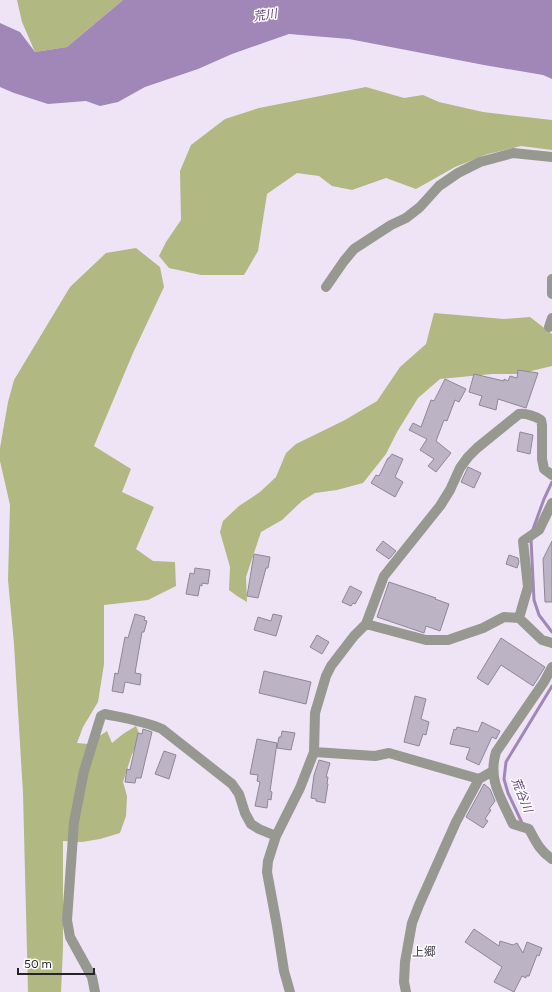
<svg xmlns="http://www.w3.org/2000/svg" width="552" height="992" font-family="Figtree,'Noto Sans JP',sans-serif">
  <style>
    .forest { fill: #b1b881 }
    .water { fill: #a187b7 }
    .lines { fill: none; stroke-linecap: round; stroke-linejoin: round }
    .stream { stroke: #a187b7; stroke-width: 3 }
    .building { fill: #bcb3c5; stroke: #8f8697 }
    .street { stroke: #979890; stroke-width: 10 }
    .labels { text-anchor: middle; stroke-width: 3; stroke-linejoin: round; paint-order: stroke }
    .water-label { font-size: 12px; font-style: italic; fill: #623f7c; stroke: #fff }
    .neighbourhood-label { font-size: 12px; fill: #494250; stroke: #fff }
  </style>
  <rect width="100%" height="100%" fill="#eee4f6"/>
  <!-- forest -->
  <path class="forest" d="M 17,0 L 123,0 L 67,47 L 35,52 L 22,22 Z
    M 366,87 L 404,98 L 423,95 L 439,102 L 483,112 L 552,120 L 552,150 L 521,146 L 488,154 L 455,167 L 416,189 L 386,178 L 352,190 L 332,186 L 319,176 L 297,173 L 267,194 L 258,251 L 244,275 L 201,275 L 169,268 L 159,256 L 166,242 L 181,220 L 180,171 L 191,145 L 225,119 L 259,108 Z
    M 136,248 L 160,267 L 164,287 L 133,353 L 94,446 L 131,469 L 122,492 L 154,507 L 136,549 L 153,561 L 175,562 L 176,586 L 148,600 L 104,605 L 104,664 L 98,702 L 83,727 L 77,743 L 88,744 L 107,731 L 112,743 L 123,734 L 136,726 L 141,738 L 132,754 L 123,782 L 127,796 L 126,816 L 120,833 L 100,839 L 82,842 L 63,841 L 63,948 L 61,992 L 28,992 L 23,793 L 14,644 L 8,580 L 10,505 L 0,461 L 0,448 L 8,402 L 14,380 L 70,287 L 106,253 Z
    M 434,313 L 504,319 L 530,317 L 552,334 L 552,366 L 519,374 L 492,374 L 440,379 L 418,398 L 397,432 L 386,454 L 363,483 L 337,490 L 315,493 L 302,501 L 282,520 L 261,532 L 246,577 L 247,602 L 237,596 L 229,590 L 230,567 L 220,532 L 223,521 L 239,506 L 260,492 L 276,477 L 286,453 L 296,444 L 345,420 L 377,401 L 400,367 L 426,344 Z"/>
  <!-- water -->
  <path class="water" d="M 123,0 L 552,0 L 552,79 L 543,75 L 484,65 L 349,39 L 289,34 L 232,54 L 198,69 L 145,87 L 118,102 L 100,106 L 86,101 L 48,104 L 14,93 L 0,87 L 0,23 L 20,32 L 35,52 L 67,47 Z"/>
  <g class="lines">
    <!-- stream -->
    <path class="stream" d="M 532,532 L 544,499 L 552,482
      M 531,539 L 534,600 L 539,615 L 552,632
      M 523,825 L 508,793 L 504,779 L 506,762 L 552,686"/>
  </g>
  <!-- building -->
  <path class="building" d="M 518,370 L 538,373 L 526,408 L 498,399 L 496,410 L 479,405 L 482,396 L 469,392 L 474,374 L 504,381 L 504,379 L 508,381 L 510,376 L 517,378 Z
    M 445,379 L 466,389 L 459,402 L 455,400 L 447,421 L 444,420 L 436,441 L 451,453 L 436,472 L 428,466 L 434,459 L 420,450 L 427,439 L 409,430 L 413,423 L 421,427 L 431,400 L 434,401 Z
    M 520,432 L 533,435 L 530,454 L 517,451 Z
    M 392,454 L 403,459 L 395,477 L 403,482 L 395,497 L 371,483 L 376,475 L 379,476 L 388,458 L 389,458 Z
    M 468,467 L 481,473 L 474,488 L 461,482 Z
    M 383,541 L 396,551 L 389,559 L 376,550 Z
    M 552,541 L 552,602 L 545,602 L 543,559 Z
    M 254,554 L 270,557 L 268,568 L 266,568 L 258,598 L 247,596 Z
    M 509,555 L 518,558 L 519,562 L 517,568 L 506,564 Z
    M 195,568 L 210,570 L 208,584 L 202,583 L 202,586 L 200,585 L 198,596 L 186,594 L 190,573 L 194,574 Z
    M 389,582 L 436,598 L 435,599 L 449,604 L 440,631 L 426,626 L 424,633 L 377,617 Z
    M 350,586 L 362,592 L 355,604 L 353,603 L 351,606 L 342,602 Z
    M 135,614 L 145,617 L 144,620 L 147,621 L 144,632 L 142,632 L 135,673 L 141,674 L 140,685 L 125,682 L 123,693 L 112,691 L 115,673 L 118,674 L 125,637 L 128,638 Z
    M 273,614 L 282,616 L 276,636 L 254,630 L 258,617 L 271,621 Z
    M 317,635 L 329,642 L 322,654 L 310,647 Z
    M 501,638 L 545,667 L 533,686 L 501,665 L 488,685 L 477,678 Z
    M 264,671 L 311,682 L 306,704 L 259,693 Z
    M 415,696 L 426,699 L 421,719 L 429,722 L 426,735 L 423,734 L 419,746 L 404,742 Z
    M 482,722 L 500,731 L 496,739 L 492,737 L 479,765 L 466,759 L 470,748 L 450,744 L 454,729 L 456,730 L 457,727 L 478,732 Z
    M 143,729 L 152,732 L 141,778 L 136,778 L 135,783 L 125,782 L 127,769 L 130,770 L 138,733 L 142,734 Z
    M 282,731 L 295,733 L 291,750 L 277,748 L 279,737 L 281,737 Z
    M 257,739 L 277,743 L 270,791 L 272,792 L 271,800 L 268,799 L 267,808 L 255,806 L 260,782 L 257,781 L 258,775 L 250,774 Z
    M 164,751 L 176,755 L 169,779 L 155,774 Z
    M 319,760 L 330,763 L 326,777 L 328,777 L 327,784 L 328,784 L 325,803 L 316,801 L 316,799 L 311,798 L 314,775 Z
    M 484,784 L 490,789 L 495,801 L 489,809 L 491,810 L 485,819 L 488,821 L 483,828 L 466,817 Z
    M 474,929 L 499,946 L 500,941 L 513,945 L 517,943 L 523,953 L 527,942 L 542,948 L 539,956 L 537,955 L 529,976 L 526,976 L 526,978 L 522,976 L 514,992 L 494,982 L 502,967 L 465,942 Z"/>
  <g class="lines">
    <!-- street -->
    <path class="street" d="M 552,279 L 552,294
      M 326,287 L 344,261 L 354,249 L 391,225 L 406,218 L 420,207 L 439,186 L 458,173 L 480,162 L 513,153 L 552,157
      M 549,327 L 552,318
      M 519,618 L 528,587 L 523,541 L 539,530 L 552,503
      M 366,624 L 426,640 L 448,640 L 483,628 L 504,617 L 519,618 L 542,640 L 552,643
      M 552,667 L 544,682 L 496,752 C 488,779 500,796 511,820 L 513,824 L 529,829 C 536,842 540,851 552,859
      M 314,752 L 375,756 L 389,753 L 479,779
      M 95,992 L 92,977 L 70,937 L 67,920 L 74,822 L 84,771 L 101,716 L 105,714 C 124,718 144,721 162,729 L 232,784 L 239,794 L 245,813 L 251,824 L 259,829 L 276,836
      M 290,992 L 284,971 L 277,926 L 267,872 L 268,861 L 276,836 L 300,788 L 314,752 L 315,713 L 326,676 L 331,666 L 354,636 L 366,624 L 384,576 L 440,506 L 450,490 L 460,468 L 468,457 L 477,448 L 519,414 C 527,413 534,416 541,420 L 542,425 L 542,459 L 544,469 L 552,475
      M 406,992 L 404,982 L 405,962 L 412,923 L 419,905 L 456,822 L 479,779 L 493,771"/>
  </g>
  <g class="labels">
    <!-- water labels -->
    <g class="water-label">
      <text transform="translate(265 15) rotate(-8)" y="4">荒川</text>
      <text transform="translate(522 795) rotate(68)" y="4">荒谷川</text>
    </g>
    <!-- neighbourhood labels -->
    <g class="neighbourhood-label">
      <text x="424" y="956">上郷</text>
    </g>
  </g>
  <!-- scale -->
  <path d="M18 968v6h76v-6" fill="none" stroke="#252228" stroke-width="2"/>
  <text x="24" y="968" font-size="12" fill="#252228" stroke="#ffffff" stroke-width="3" paint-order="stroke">50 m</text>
</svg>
